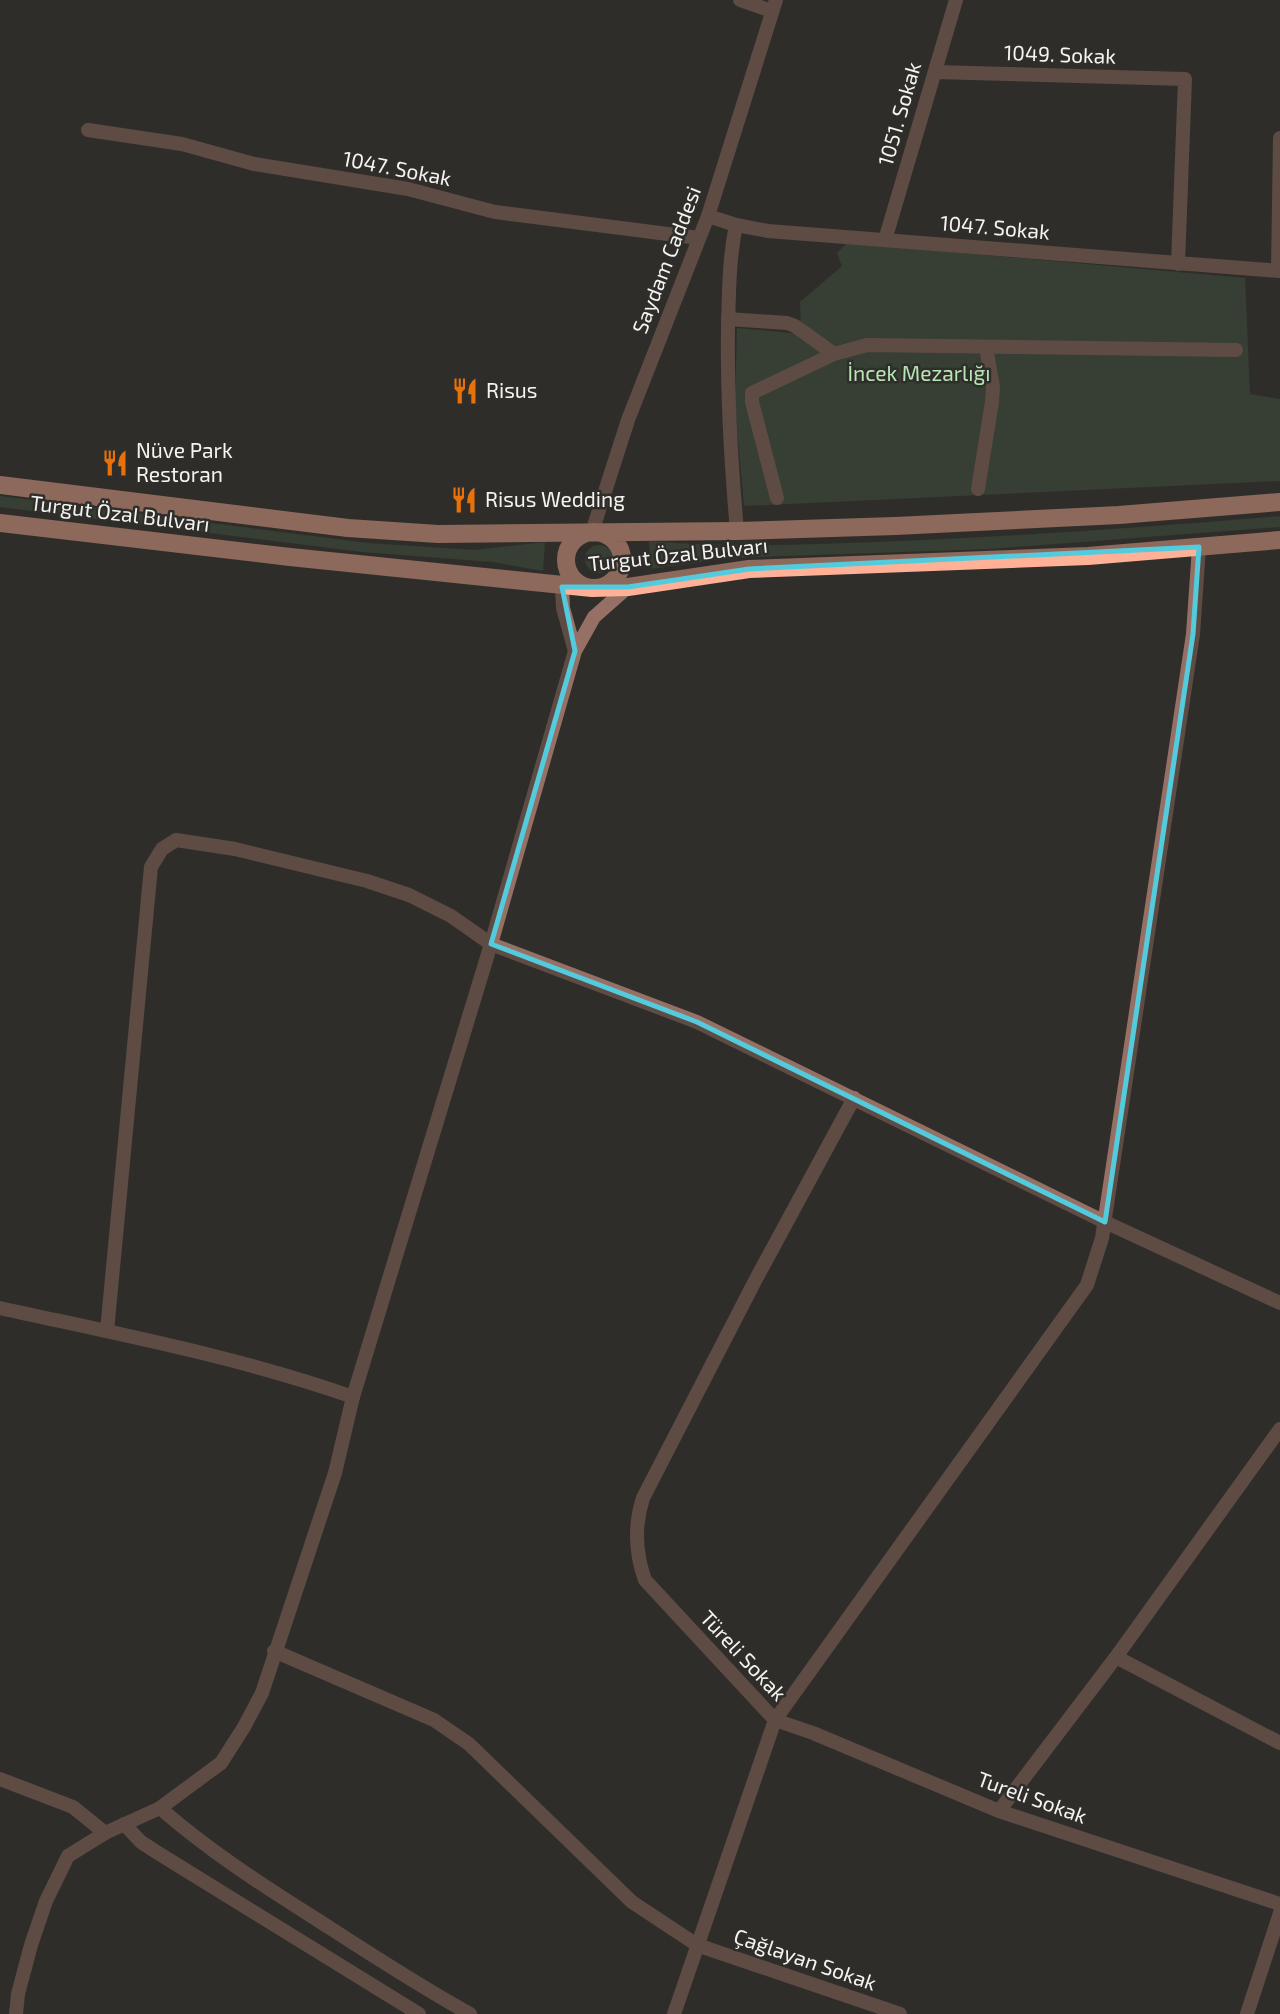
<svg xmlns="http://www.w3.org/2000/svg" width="1280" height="2014" font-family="'Exo 2',sans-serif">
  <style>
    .green { fill: #415340 }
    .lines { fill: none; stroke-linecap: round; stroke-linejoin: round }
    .pedestrian { stroke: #967064; stroke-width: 14 }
    .minor { stroke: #967064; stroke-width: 14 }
    .tertiary { stroke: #967064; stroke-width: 14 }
    .primary { stroke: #feb197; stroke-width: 18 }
    .marked { fill: none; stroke: #54cadd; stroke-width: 5; stroke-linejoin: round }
    .labels { text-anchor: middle; stroke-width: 5; stroke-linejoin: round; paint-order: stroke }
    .street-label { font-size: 21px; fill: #f5f4f2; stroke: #2f2e2a }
    .park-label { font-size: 21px; fill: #b5e6b3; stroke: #2f2e2a }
    .poi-label { font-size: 21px; fill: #f5f4f2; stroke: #2f2e2a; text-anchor: start }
  </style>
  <rect width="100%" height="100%" fill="#2f2e2a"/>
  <!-- green -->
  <path class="green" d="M 847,243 L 1245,278 L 1250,394 L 1280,399 L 1280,481 L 744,506 L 735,405 L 737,328 L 801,334 L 800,302 L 842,266 L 837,253 Z
    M 0,496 L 368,543 L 474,550 L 545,542 L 543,571 L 493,562 L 362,552 L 0,507 Z
    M 1280,516 L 1280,527 L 988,549 L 728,558 L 651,569 L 649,541 C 726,548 801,545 877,542 C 1012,537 1146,527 1280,516 Z
    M585 559a14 14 0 1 1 28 0a14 14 0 1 1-28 0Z"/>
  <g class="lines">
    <!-- pedestrian -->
    <path class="pedestrian" d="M 728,319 L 787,323 L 795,326 L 834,354
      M 978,489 L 992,402 L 993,387 L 986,347
      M 777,498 L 752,402 L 752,393 L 834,354 L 867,345 L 1236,350"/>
    <!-- minor -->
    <path class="minor" d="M 935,72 L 1185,79 L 1178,264
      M 88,130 L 182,144 L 254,164 L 408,189 L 495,212 L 699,238
      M 708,216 L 736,225 L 768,231 L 1280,271
      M 736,225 C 729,259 729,292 728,327 C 727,395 731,463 737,531
      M 885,240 L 956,0
      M 1278,271 L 1280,138
      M 854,1098 L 756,1279 L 643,1498 C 634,1526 635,1552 645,1580 L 775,1720 L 813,1733 L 999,1811 L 1280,1904
      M 0,1308 C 118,1334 239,1357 353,1397
      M 107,1331 L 151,867 L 162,849 L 176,840 L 235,849 L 367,881 L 409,895 L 451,916 L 491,944 L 697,1022 L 1105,1222 L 1280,1303
      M 274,1651 L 434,1720 L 469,1744 L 632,1902 L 697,1945 L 900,2014
      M 1116,1657 L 1280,1743
      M 0,1779 L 73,1807 L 105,1833
      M 160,1808 C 208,1850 262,1885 316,1919 C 367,1952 417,1985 470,2014
      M 999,1811 L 1116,1657 L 1280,1429
      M 124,1824 L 141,1842 L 158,1853 L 419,2014
      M 674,2014 L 775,1720 L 1087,1285 L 1102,1238 L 1193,634 L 1199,547
      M 1247,2014 L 1280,1913"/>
    <!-- tertiary -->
    <path class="tertiary" d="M 740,0 L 772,11
      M 592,532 L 628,420 L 708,216 L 776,0
      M 562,587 L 563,608 L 575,651
      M 16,2014 L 18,1994 L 31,1945 L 46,1901 L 68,1856 L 105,1833 L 160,1808 L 221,1763 L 244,1727 L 262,1693 L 335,1473 L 353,1397 L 491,944 L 575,651 L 594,617 L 628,587"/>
    <!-- primary -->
    <path class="primary" d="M 0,485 L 348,528 L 438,534 L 737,531 L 895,526 L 1119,515 L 1280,502
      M 0,523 L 290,557 L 592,588 L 628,587 L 749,569 L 1088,556 L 1280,540
      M566 560a28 28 0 1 1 56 0a28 28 0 1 1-56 0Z"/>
  </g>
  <!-- marked area -->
  <path d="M0 0H1280V2014H0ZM 1199,547 L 1193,634 L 1105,1222 L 697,1022 L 491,944 L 575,651 L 562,587 L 628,587 L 749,569 Z" fill="#2f2e2a" fill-opacity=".55" fill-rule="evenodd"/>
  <path class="marked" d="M 1199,547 L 1193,634 L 1105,1222 L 697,1022 L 491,944 L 575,651 L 562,587 L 628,587 L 749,569 Z"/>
  <!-- icons -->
  <defs>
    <g id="restaurant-bare" transform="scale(2.1)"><path d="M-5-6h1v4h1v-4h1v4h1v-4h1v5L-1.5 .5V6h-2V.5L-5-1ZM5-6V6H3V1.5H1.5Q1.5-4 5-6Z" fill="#e8710a" stroke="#2f2e2a" stroke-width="2.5" paint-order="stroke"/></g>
  </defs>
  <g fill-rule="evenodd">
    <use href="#restaurant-bare" x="465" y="391"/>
    <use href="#restaurant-bare" x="115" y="463"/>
    <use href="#restaurant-bare" x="464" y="500"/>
  </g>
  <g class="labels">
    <!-- street labels -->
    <g class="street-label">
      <text transform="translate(1060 55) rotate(2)" y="7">1049. Sokak</text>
      <text transform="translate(900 114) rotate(-74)" y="7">1051. Sokak</text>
      <text transform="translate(397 169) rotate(11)" y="7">1047. Sokak</text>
      <text transform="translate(995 228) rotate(5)" y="7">1047. Sokak</text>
      <text transform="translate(667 260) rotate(-69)" y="7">Saydam Caddesi</text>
      <text transform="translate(120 514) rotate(7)" y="7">Turgut Özal Bulvarı</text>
      <text transform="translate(678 555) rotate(-6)" y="7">Turgut Özal Bulvarı</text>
      <text transform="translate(743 1656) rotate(47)" y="7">Türeli Sokak</text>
      <text transform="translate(1032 1798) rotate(20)" y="7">Tureli Sokak</text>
      <text transform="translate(805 1960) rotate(19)" y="7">Çağlayan Sokak</text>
    </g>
    <!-- park labels -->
    <g class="park-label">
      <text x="919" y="381">İncek Mezarlığı</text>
    </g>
    <!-- poi labels -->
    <g class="poi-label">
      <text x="486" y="398">Risus</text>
      <text x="136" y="458">Nüve Park<tspan x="136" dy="24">Restoran</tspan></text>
      <text x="485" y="507">Risus Wedding</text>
    </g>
  </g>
</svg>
